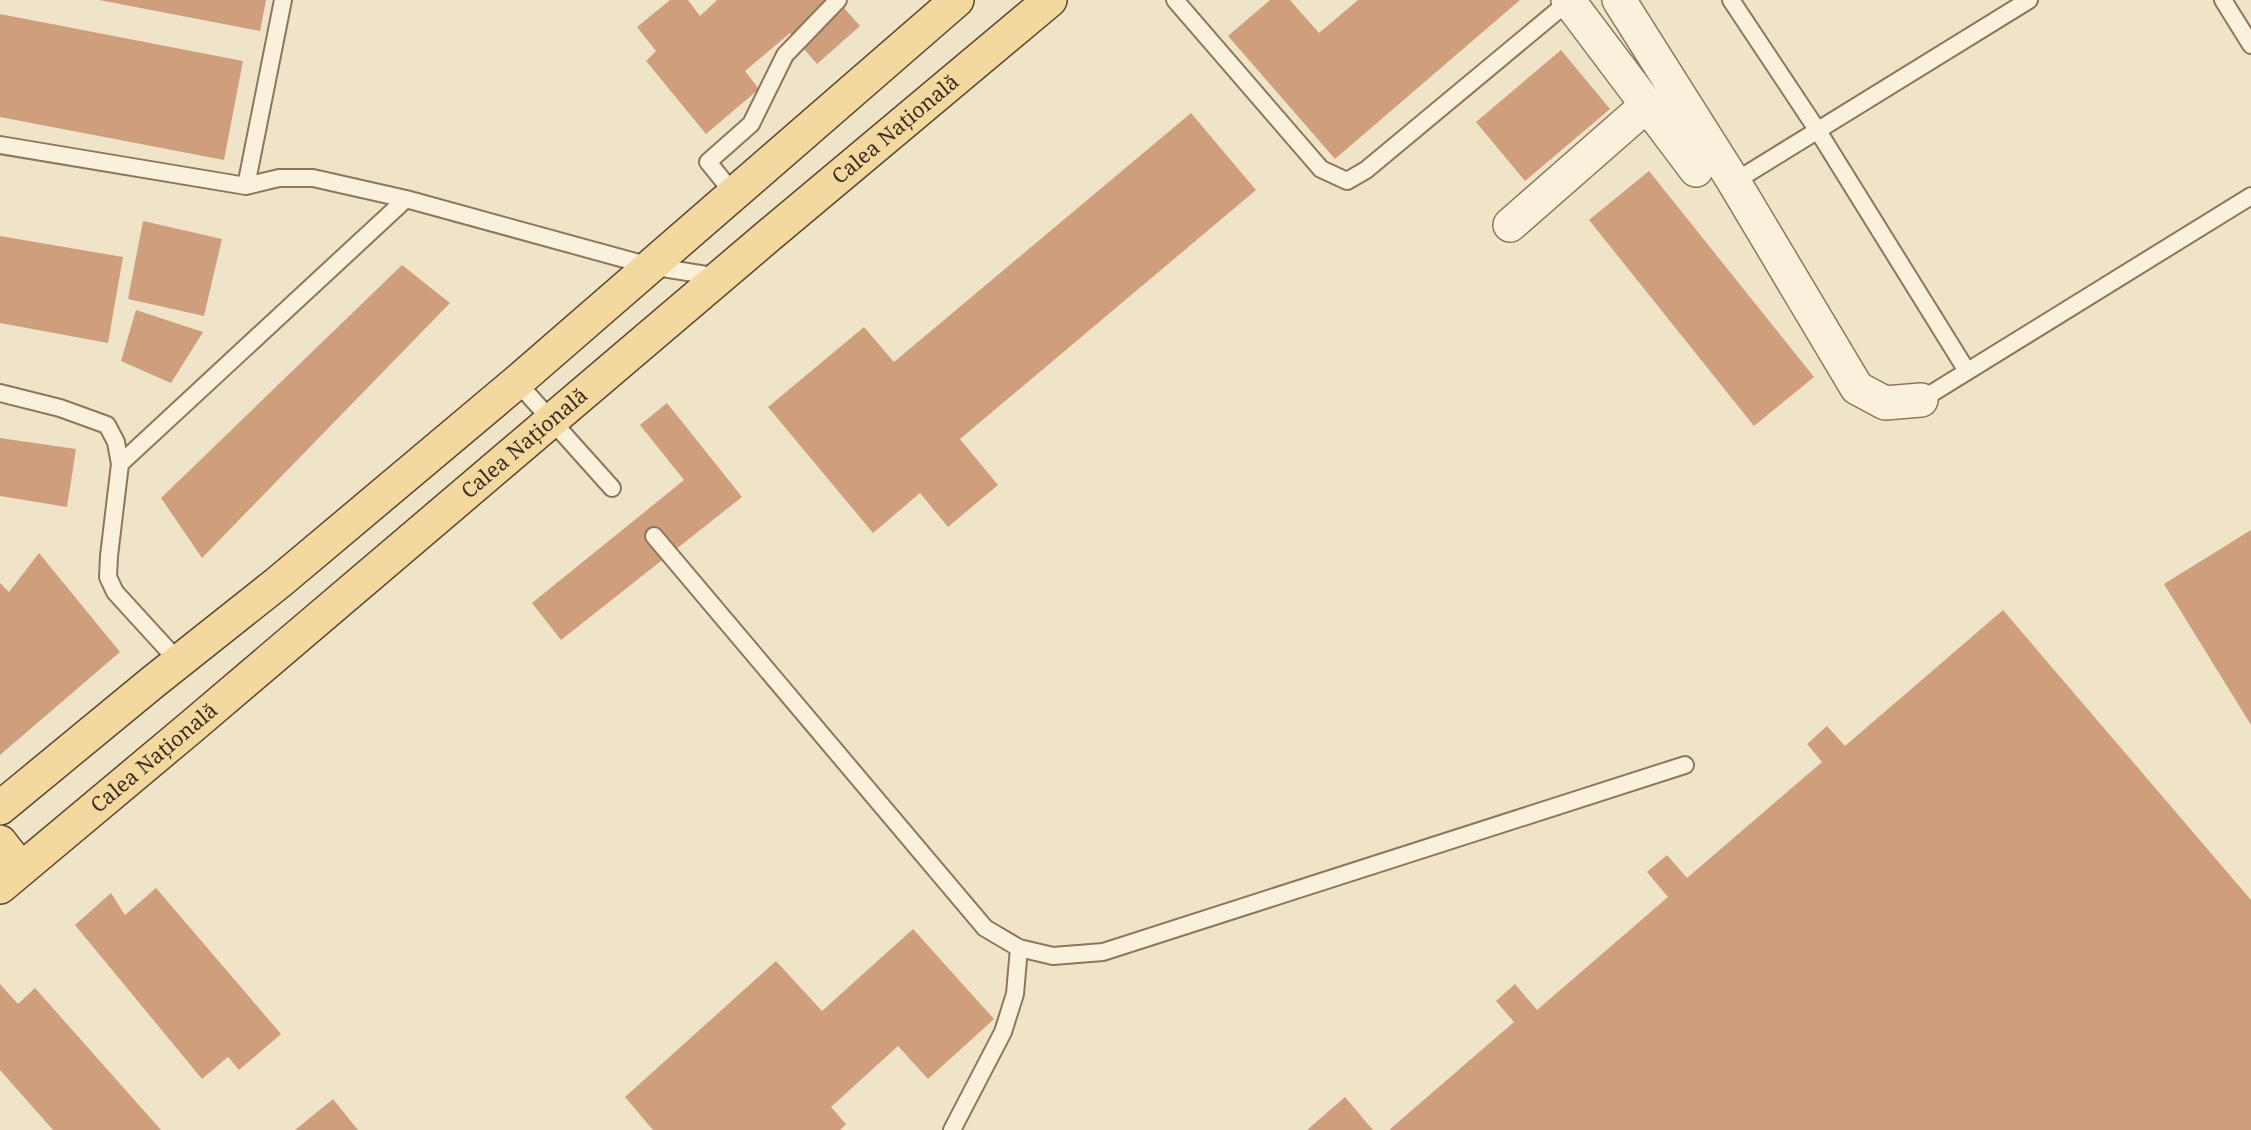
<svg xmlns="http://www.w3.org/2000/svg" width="2251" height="1130" font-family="'Noto Serif',serif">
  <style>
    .building { fill: #cf9f7d }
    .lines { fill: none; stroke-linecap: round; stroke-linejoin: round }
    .service-casing { stroke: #8d765c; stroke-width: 20 }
    .minor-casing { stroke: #8d765c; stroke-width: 36 }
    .primary-casing { stroke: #5b4430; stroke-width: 36 }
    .service { stroke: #faf1dc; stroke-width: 16 }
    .minor { stroke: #faf1dc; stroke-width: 33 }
    .primary { stroke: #f3d9a0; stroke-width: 33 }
    .labels { text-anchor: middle; stroke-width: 5; stroke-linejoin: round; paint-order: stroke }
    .street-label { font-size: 21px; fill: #3d2e20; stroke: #f7eed8 }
  </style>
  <rect width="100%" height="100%" fill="#f0e4c8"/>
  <!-- building -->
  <path class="building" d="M 99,0 L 266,0 L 260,31 Z
    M 670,0 L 688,0 L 700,16 L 717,0 L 837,0 L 860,26 L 817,64 L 790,33 L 745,71 L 759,89 L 706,134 L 646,61 L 656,51 L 637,27 Z
    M 1270,0 L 1290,0 L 1319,33 L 1358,0 L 1520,0 L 1335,159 L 1228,36 Z
    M 0,14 L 243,61 L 224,160 L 0,117 Z
    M 1561,50 L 1610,109 L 1525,181 L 1476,122 Z
    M 1191,113 L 1256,190 L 960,439 L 998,485 L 948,527 L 920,493 L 873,533 L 768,407 L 864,327 L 894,362 Z
    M 1649,171 L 1814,377 L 1754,426 L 1589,220 Z
    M 143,221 L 222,239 L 204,316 L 128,299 Z
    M 0,236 L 123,257 L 108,343 L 0,323 Z
    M 402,265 L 450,303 L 202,558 L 161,498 Z
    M 136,310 L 203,332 L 171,383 L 121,361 Z
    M 667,403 L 742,497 L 561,640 L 532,603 L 684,480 L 640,425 Z
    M 0,438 L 76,449 L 67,507 L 0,496 Z
    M 2251,530 L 2251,725 L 2164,584 Z
    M 39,553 L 120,652 L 0,755 L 0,583 L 9,592 Z
    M 2003,610 L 2251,900 L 2251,1130 L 1389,1130 L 1514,1022 L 1496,1001 L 1515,984 L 1537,1010 L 1668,897 L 1647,872 L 1667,855 L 1687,878 L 1822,762 L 1807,744 L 1827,726 L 1845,746 Z
    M 156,888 L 281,1034 L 239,1070 L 228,1057 L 202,1079 L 75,925 L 111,893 L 125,915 Z
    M 913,929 L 994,1019 L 928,1079 L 898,1046 L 831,1107 L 846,1124 L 840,1130 L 653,1130 L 625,1097 L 776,961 L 822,1011 Z
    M 0,984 L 18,1004 L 35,988 L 161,1130 L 53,1130 L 0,1070 Z
    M 1345,1097 L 1373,1130 L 1307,1130 Z
    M 333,1099 L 358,1130 L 295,1130 Z"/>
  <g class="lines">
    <!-- service casing -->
    <g class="service-casing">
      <path id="service" d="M 283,0 L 246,186 L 279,178 L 313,178 L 406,199 L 650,266 L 719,277
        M 1175,0 L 1321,169 L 1347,181 L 1366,170 L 1568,2
        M 1731,0 L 1818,131 L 1967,371
        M 2223,0 L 2251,45
        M 0,145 L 246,186
        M 1734,182 L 2029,0
        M 734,194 L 708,162 L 751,124 L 785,55 L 838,0
        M 517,382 L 612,488
        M 0,393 L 60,408 L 107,425 L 116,442 L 120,464 L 406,199
        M 1921,400 L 2251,196
        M 120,464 L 109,556 L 108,577 L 115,592 L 178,661
        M 654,536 L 985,928 L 1019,948 L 1053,956 L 1103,952 L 1685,765
        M 952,1130 L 1003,1032 L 1015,994 L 1019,948"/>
    </g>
    <!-- minor casing -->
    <g class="minor-casing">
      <path id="minor" d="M 1568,0 L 1696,170
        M 1619,0 L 1734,182 L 1857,388 L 1885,403 L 1921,400
        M 1510,225 L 1647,105"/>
    </g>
    <!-- primary casing -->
    <g class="primary-casing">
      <g id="primary">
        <path d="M 0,808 L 153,682 L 279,582 L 517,382 L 957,0"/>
        <path d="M 0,842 L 21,869"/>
        <path id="s1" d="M 0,887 L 190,728 L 767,237 L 1050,0"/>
      </g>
    </g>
    <!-- service -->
    <use href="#service" class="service"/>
    <!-- minor -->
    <use href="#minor" class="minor"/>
    <!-- primary -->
    <use href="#primary" class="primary"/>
  </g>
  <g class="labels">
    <!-- street labels -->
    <g class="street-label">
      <text dy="7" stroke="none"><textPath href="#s1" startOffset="1173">Calea Națională</textPath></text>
      <text dy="7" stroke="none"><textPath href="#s1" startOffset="687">Calea Națională</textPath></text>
      <text dy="7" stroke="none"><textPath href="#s1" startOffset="201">Calea Națională</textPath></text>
    </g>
  </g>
</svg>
